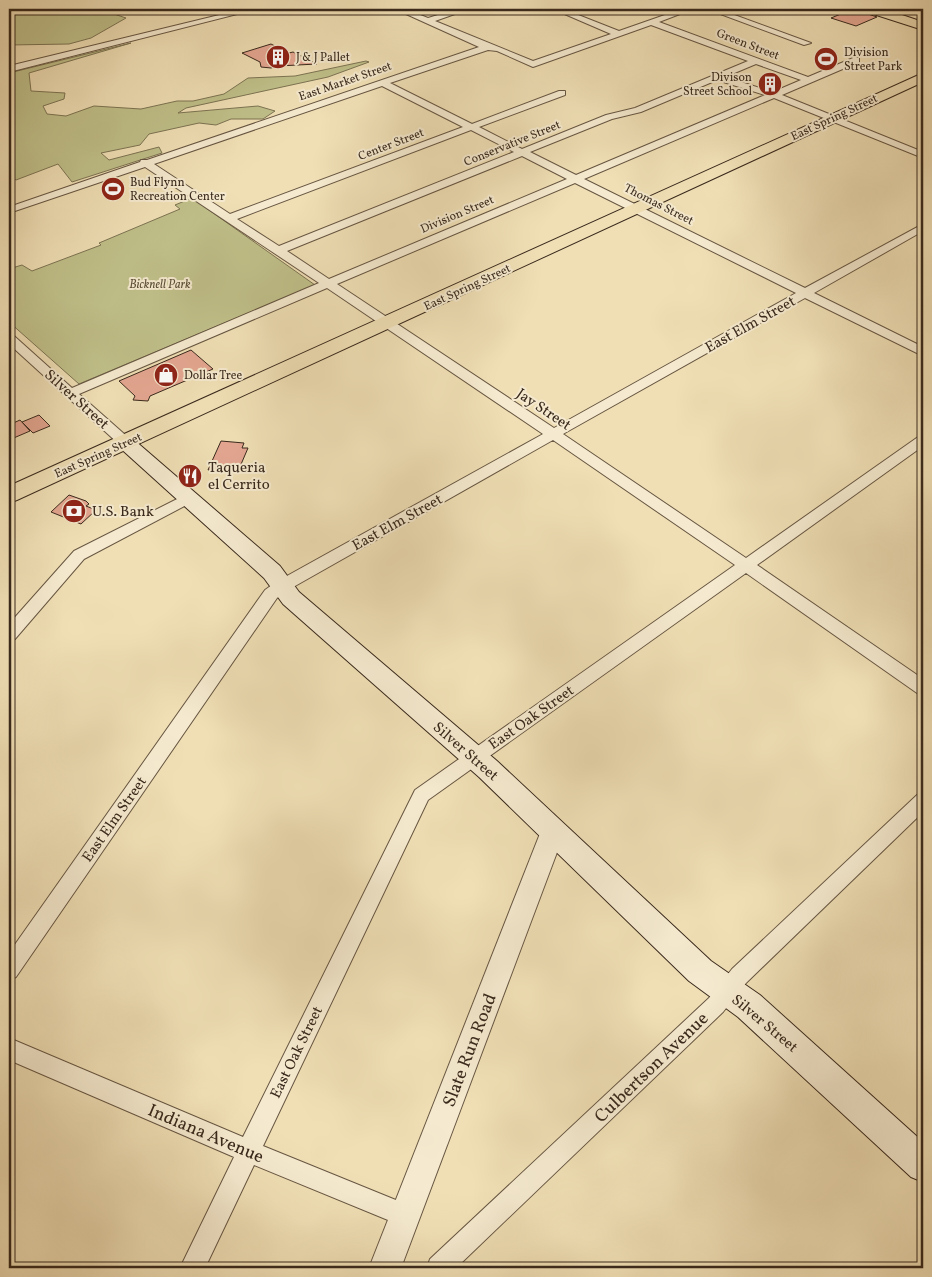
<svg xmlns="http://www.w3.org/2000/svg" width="932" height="1277" font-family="Vollkorn,serif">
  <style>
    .green { fill: #c0c08a; stroke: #7c7453 }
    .building { fill: #e4a691; stroke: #39291c }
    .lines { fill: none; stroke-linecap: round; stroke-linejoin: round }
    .minor-casing { stroke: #675642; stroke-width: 2 }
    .tertiary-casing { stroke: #675642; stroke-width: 2 }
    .secondary-casing { stroke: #39291c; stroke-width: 2 }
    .primary-casing { stroke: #39291c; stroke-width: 2 }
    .minor { fill: #f5eacf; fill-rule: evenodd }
    .tertiary { fill: #f5eacf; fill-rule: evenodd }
    .secondary { fill: #f5eacf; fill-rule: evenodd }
    .primary { fill: #f0dfb5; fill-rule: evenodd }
    .labels { text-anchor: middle; stroke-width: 4; stroke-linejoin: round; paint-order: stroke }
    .far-street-label { font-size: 12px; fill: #39291c; stroke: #f5eacf }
    .far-poi-label { font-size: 12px; fill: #39291c; stroke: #f5eacf; text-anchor: start }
    .far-park-label { font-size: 12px; font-style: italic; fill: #5b4f38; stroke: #f5eacf }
    .street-label { font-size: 15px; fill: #39291c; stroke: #f5eacf }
    .poi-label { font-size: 15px; fill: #39291c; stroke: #f5eacf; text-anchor: start }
    .near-street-label { font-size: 18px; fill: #39291c; stroke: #f5eacf }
  </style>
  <rect width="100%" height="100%" fill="#f0dfb5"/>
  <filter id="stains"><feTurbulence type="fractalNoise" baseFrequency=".004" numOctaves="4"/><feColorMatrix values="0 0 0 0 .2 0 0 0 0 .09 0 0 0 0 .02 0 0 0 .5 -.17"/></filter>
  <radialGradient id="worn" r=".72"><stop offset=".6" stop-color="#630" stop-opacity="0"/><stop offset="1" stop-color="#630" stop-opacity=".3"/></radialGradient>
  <!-- green -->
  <path class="green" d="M 9,9 L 114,9 L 114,14 L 126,18 L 91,38 L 69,44 L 9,45 Z
    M 131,43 L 29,73 L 31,91 L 65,93 L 64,99 L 43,106 L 47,114 L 66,116 L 94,106 L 141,109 L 177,101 L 193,101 L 224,94 L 248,78 L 295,76 L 366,61 L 369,62 L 328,77 L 186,108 L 178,113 L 258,106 L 275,111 L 263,119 L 231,119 L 216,125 L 199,123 L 149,134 L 140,145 L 101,153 L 109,160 L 159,147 L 162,153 L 72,182 L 58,164 L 16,180 L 9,176 L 9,73 Z
    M 192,198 L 315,285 L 79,384 L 9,322 L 9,269 L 22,265 L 32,271 L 101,245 L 99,243 L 180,209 L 175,205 Z"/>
  <!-- building -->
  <path class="building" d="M 853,9 L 877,17 L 856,26 L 831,18 Z
    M 271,44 L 289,53 L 293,52 L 317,64 L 278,66 L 271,68 L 261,67 L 260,62 L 242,53 Z
    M 191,350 L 213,369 L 150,396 L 148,401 L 133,400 L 135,396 L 119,381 Z
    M 39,415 L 50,426 L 33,433 L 22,422 Z
    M 20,420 L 30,431 L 9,440 L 9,425 Z
    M 221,441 L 244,443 L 242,448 L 248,448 L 239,469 L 234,469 L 232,472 L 208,470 Z
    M 69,495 L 86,501 L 89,504 L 86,506 L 96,510 L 81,524 L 51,512 Z"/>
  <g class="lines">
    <!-- minor casing -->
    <g class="minor-casing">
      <path id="minor" d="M 244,9 L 257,9 L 9,72 L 9,66 Z
        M 395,9 L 405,9 L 428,18 L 458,9 L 469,9 L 435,21 L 533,61 L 611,34 L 553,9 L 563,9 L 619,31 L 682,9 L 693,9 L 659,22 L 808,77 L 853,58 L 859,58 L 859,62 L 782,95 L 923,152 L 923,158 L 774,98 L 584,179 L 805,288 L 923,224 L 923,231 L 814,293 L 923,347 L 923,356 L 805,298 L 563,434 L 746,558 L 918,437 L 923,436 L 923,446 L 757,565 L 923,679 L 923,694 L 917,693 L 746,573 L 428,800 L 263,1146 L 413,1207 L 417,1215 L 413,1223 L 405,1227 L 254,1165 L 205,1268 L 180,1268 L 234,1157 L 9,1060 L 9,1038 L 243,1137 L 415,790 L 735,565 L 553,440 L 288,590 L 277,598 L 16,977 L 9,980 L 9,953 L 265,590 L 276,582 L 543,434 L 327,288 L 79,394 L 131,440 L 133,443 L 131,446 L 121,446 L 9,344 L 9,334 L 13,335 L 72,388 L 319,283 L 145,167 L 9,213 L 9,207 L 140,162 L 141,160 L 147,160 L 479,47 ZM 651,25 L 748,61 L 635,108 L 606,115 L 522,149 L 479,127 L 565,95 L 565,91 L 559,91 L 472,124 L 390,83 L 488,50 L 497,51 L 533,67 ZM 756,64 L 801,80 L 773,92 L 725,77 ZM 717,80 L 765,95 L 576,175 L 530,152 L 612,119 L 641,112 ZM 382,86 L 463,127 L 230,214 L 154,164 ZM 471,130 L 514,152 L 279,246 L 237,219 ZM 522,156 L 567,179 L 329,279 L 287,251 ZM 575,183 L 796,293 L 554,428 L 337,284 Z
        M 707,9 L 718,9 L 811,43 L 804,45 Z
        M 189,493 L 194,495 L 196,498 L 194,501 L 84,559 L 15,639 L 9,641 L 9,624 L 74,551 Z
        M 923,792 L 923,812 L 746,983 L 723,1012 L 456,1268 L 427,1268 L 430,1259 L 709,998 L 732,969 L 917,795 Z"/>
    </g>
    <!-- tertiary casing -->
    <g class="tertiary-casing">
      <path id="tertiary" d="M 553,820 L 562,824 L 565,831 L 401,1268 L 369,1268 L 541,831 L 544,824 Z"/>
    </g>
    <!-- secondary casing -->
    <g class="secondary-casing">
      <path id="secondary" d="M 126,437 L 133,439 L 280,566 L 299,592 L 497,761 L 711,961 L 760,995 L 923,1142 L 923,1182 L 911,1177 L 738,1017 L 689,981 L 479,777 L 283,604 L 264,578 L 119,447 L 116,443 L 119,439 Z"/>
    </g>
    <!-- primary casing -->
    <g class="primary-casing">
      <path id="primary" d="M 866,9 L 884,9 L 923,22 L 923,30 L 867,12 Z
        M 923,73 L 923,82 L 17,500 L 9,503 L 9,486 Z"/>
    </g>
    <!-- minor -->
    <use href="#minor" class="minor"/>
    <!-- tertiary -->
    <use href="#tertiary" class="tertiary"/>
    <!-- secondary -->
    <use href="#secondary" class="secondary"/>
    <!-- primary -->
    <use href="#primary" class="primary"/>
  </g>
  <!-- icons -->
  <defs>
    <g id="building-disc" transform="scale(1.25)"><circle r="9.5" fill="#8f2418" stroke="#f5eacf"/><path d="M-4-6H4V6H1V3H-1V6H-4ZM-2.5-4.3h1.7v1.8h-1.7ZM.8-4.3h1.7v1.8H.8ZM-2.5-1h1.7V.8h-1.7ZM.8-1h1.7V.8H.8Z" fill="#fff"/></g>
    <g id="stadium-disc" transform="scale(1.25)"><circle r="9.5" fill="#8f2418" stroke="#f5eacf"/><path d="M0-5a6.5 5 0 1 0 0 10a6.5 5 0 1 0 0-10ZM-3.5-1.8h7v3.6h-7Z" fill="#fff"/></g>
    <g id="shop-disc" transform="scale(1.25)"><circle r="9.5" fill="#8f2418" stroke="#f5eacf"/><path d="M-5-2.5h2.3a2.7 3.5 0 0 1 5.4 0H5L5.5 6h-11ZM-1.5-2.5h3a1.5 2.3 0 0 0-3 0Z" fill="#fff"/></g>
    <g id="restaurant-disc" transform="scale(1.25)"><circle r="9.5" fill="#8f2418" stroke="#f5eacf"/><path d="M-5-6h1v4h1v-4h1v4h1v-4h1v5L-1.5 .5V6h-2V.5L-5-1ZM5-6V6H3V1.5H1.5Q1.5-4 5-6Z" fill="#fff"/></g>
    <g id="bank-disc" transform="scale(1.25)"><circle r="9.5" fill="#8f2418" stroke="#f5eacf"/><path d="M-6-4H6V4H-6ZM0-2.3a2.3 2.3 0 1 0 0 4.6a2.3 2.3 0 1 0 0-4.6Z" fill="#fff"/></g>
  </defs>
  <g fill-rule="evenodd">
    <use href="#building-disc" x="278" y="57"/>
    <use href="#stadium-disc" x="826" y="59"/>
    <use href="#building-disc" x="770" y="84"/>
    <use href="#stadium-disc" x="113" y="189"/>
    <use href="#shop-disc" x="166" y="375"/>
    <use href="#restaurant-disc" x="190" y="476"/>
    <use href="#bank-disc" x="74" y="511"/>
  </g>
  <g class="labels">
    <!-- far-street labels -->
    <g class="far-street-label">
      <text transform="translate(748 44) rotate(21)" y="4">Green Street</text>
      <text transform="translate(345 81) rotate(-19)" y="4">East Market Street</text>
      <text transform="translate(834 117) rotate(-25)" y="4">East Spring Street</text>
      <text transform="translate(512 143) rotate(-22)" y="4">Conservative Street</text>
      <text transform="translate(391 144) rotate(-21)" y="4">Center Street</text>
      <text transform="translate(659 204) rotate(27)" y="4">Thomas Street</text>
      <text transform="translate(457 214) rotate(-23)" y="4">Division Street</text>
      <text transform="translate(467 287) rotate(-25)" y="4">East Spring Street</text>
      <text transform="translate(98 455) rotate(-24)" y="4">East Spring Street</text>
    </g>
    <!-- far-poi labels -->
    <g class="far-poi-label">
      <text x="844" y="56">Division<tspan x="844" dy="14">Street Park</tspan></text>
      <text x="296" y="61">J &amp; J Pallet</text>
      <text x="752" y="81" text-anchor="end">Divison<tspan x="752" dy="14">Street School</tspan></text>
      <text x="130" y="186">Bud Flynn<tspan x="130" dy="14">Recreation Center</tspan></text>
      <text x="184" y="379">Dollar Tree</text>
    </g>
    <!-- far-park labels -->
    <g class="far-park-label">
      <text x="160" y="288">Bicknell Park</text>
    </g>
    <!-- street labels -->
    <g class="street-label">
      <text transform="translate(750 324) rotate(-29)" y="5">East Elm Street</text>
      <text transform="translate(77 399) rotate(42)" y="5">Silver Street</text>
      <text transform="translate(544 409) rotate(34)" y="5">Jay Street</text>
      <text transform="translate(397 522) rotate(-29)" y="5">East Elm Street</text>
      <text transform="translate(531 717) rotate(-35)" y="5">East Oak Street</text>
      <text transform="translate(466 751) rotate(41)" y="5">Silver Street</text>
      <text transform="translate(114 819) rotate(-55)" y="5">East Elm Street</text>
      <text transform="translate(765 1023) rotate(40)" y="5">Silver Street</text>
      <text transform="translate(296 1052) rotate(-64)" y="5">East Oak Street</text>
    </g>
    <!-- poi labels -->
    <g class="poi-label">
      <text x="208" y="472">Taqueria<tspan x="208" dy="17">el Cerrito</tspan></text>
      <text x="92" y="516">U.S. Bank</text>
    </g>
    <!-- near-street labels -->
    <g class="near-street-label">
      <text transform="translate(469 1050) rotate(-69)" y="6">Slate Run Road</text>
      <text transform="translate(651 1067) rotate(-44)" y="6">Culbertson Avenue</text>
      <text transform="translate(206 1133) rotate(23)" y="6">Indiana Avenue</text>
    </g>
  </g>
  <!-- margin -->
  <rect width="932" height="1277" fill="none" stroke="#f0dfb5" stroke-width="30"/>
  <rect x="10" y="10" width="912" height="1257" fill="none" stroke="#39291c" stroke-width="2.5"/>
  <rect x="15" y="15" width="902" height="1247" fill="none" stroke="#39291c"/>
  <rect width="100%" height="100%" filter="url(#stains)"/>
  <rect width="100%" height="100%" fill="url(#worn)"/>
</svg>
